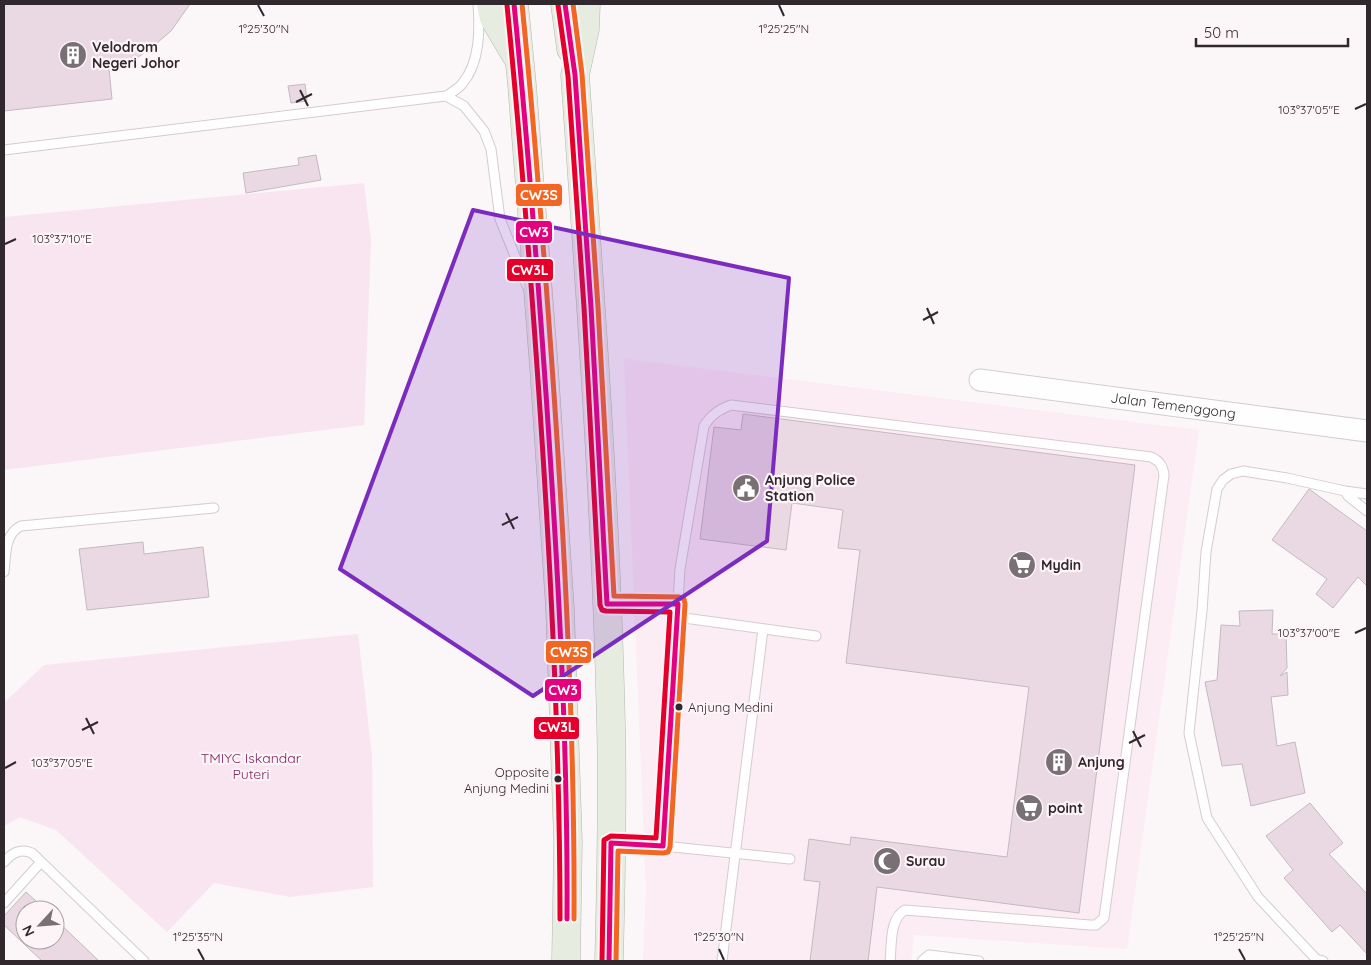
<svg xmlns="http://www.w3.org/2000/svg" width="1371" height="965" font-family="Quicksand,sans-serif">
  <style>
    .built { fill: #fcecf4 }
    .green { fill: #f9e5ef }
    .building { fill: #ead9e3; stroke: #c2bbbe }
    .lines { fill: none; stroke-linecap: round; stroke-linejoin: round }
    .service-casing { stroke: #d3cdd0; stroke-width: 11 }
    .tertiary-casing { stroke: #d3cdd0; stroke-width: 23 }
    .trunk-casing { stroke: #b3baad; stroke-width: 29 }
    .service { stroke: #fefefe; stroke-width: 9 }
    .tertiary { stroke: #fefefe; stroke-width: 21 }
    .trunk { stroke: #e6ece0; stroke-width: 28 }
    .bus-1-casing { stroke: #fdf4f8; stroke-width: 9 }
    .bus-2-casing { stroke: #fdf4f8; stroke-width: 9 }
    .bus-3-casing { stroke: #fdf4f8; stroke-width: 9 }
    .bus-1 { stroke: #e5007d; stroke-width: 5 }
    .bus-2 { stroke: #e4002b; stroke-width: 5 }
    .bus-3 { stroke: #f26522; stroke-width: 5 }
    .marked { fill: #7b2cbf; fill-opacity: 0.2; stroke: #7b2cbf; stroke-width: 4; stroke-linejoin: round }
    .ticks { fill: none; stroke: #31282d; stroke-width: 2 }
    .bus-dot { fill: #31282d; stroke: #fdf4f8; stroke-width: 2 }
    .labels { text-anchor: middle; stroke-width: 4.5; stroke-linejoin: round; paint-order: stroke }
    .bus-label { font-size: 13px; fill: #31282d; stroke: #fdf4f8; text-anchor: start }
    .poi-label { font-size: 14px; font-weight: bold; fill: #31282d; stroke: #fdf4f8; text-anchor: start }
    .street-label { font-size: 14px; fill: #31282d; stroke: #fdf4f8 }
    .park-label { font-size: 14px; fill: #822962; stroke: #fdf4f8 }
    .ticks-label { font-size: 12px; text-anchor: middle; fill: #31282d; stroke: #fdf4f8; stroke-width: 4.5; stroke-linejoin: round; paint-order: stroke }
    .line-badge { stroke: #fdf4f8; stroke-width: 2 }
    .badge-label { font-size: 14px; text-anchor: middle; font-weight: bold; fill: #fff }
  </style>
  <rect width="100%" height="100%" fill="#fbf6f8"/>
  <!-- built -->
  <path class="built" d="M 624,359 L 1199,430 L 1127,949 L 914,935 L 911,961 L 643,961 L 646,889 Z"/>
  <!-- green -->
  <path class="green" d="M 364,183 L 371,240 L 364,425 L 4,470 L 4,217 Z
    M 358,634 L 372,756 L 373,887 L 290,897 L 214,883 L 167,932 L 56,830 L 20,817 L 4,826 L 4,703 L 44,665 Z"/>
  <!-- building -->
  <path class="building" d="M 4,4 L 190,4 L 171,31 L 151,48 L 131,62 L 109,69 L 112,99 L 4,111 Z
    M 305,84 L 307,101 L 291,103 L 288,86 Z
    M 316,155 L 321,180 L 246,193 L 243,173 L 299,165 L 298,158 Z
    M 743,414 L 1135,465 L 1079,913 L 877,887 L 868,961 L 810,961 L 820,882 L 804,880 L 809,839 L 850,845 L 851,837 L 1007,857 L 1029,687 L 846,663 L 860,550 L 838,548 L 843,510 L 792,503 L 786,550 L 700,539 L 714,427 L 741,430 Z
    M 1309,489 L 1367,531 L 1367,586 L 1358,577 L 1333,608 L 1316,594 L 1327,579 L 1272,540 Z
    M 143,542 L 144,554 L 203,547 L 209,597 L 87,610 L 79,549 Z
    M 1273,610 L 1272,634 L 1286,634 L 1287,668 L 1280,676 L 1287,672 L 1288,695 L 1271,697 L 1277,746 L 1295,742 L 1305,793 L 1251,806 L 1242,764 L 1222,766 L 1205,682 L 1217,680 L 1221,625 L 1240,626 L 1239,611 Z
    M 1310,803 L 1343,843 L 1329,854 L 1367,894 L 1367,954 L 1340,925 L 1332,932 L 1284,878 L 1293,870 L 1266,836 Z
    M 26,892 L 46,910 L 25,910 L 25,940 L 55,940 L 55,919 L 99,961 L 42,961 L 4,925 L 4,916 Z"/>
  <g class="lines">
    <!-- service casing -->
    <g class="service-casing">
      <path id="service" d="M 446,96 L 464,106 L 484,131 L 491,149 L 500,219 L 527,286
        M 4,150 L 446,96 C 451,93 458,89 462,84 C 480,63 480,30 478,4
        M 1345,491 L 1348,496 L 1367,511
        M 4,572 C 6,556 4,534 21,526 L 214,508
        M 610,604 L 678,604
        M 677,617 L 816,636
        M 614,843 L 663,846 L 790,859
        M 663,846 L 680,569 L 704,426 C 711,415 718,410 731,405 L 1151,457 C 1159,461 1163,465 1164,475 L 1104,918 L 1096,925 L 1090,925 L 905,910 C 889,919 892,945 890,961
        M 4,862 C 12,853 20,848 32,853 L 144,961
        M 4,903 L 41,862
        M 722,961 L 763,629
        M 922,961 L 929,955 L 979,961
        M 1323,961 L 1316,959 L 1258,897 L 1207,818 L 1189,733 L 1202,611 L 1206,552 L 1217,489 L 1223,480 L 1231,474 L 1243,471 L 1287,478 L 1345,491 L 1367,494"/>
    </g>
    <!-- tertiary casing -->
    <g class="tertiary-casing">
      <g id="tertiary">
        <path id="s1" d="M 980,380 L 1367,431"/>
      </g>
    </g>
    <!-- trunk casing -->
    <g class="trunk-casing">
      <path id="trunk" d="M 491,4 L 494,18 L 516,55
        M 514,4 L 522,85 L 544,368 L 560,609 L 568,842 L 566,961
        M 565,4 L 571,49
        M 586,4 L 585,29 L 575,75 C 590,291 606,508 611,725 C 613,804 611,883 609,961"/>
    </g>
    <!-- service -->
    <use href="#service" class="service"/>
    <!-- tertiary -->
    <use href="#tertiary" class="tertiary"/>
    <!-- trunk -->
    <use href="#trunk" class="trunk"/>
    <!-- bus-1 casing -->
    <g class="bus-1-casing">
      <path id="bus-1" d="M 514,4 C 527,134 537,264 546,394 C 558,569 568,744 567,919
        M 565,4 L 575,75 L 591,307 L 607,604 L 678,604 L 663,846 L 611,843 L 609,961"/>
    </g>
    <!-- bus-2 casing -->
    <g class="bus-2-casing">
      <path id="bus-2" d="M 507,5 C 520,135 530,265 539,395 C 551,569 560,744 560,919
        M 558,5 L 568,76 L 584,307 L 600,605 L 602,610 L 606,611 L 670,612 L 656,838 L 611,836 L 604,840 L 602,961"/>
    </g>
    <!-- bus-3 casing -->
    <g class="bus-3-casing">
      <path id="bus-3" d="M 522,4 C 535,134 545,264 554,394 C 566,569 575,744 574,919
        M 573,4 L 582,74 L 598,307 L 614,596 L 679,597 L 684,599 L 685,604 L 670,847 L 668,852 L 663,853 L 618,851 L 616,961"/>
    </g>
    <!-- bus-1 -->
    <use href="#bus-1" class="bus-1"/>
    <!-- bus-2 -->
    <use href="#bus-2" class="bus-2"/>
    <!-- bus-3 -->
    <use href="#bus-3" class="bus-3"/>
  </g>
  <!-- marked area -->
  <path class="marked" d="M 473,210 L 789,278 L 767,541 L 533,696 L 340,569 Z"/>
  <!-- ticks -->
  <path class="ticks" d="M 258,5 L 264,16M 779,5 L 784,16M 300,90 L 308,106M 296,102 L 312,94M 1355,109 L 1366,104M 5,244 L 16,239M 927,308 L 934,324M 923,320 L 938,312M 506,513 L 514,529M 502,525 L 518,517M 1355,633 L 1366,628M 86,718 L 94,734M 82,730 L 98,722M 1133,731 L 1141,747M 1129,743 L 1145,735M 5,768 L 16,762M 198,949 L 204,960M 719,949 L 724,960M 1239,949 L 1245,960"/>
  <!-- icons -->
  <defs>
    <g id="building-disc" transform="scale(1.4375)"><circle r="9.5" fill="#787074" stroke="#fdf4f8"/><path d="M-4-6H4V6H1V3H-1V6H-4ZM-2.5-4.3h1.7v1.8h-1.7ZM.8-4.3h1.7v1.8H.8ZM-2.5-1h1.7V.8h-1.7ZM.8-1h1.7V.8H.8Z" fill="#fff"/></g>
    <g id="civic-disc" transform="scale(1.4375)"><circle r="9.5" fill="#787074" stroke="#fdf4f8"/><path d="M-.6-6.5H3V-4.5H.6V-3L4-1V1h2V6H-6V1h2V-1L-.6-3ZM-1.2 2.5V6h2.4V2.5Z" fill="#fff"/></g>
    <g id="supermarket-disc" transform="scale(1.4375)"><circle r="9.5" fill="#787074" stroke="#fdf4f8"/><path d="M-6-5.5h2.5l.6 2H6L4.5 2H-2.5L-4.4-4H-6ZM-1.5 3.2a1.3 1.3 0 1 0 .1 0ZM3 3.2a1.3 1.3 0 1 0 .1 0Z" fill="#fff"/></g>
    <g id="mosque-disc" transform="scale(1.4375)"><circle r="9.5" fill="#787074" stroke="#fdf4f8"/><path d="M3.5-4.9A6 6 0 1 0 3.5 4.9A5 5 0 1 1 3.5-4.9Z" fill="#fff"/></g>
  </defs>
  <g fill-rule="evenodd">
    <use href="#building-disc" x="73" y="55"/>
    <use href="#civic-disc" x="746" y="488"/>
    <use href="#supermarket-disc" x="1022" y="565"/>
    <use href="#building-disc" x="1059" y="762"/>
    <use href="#supermarket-disc" x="1029" y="808"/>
    <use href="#mosque-disc" x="887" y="861"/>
  </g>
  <!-- markers -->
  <g class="bus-dot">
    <circle cx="679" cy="707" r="4.5"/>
    <circle cx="558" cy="779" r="4.5"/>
  </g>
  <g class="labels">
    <!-- bus labels -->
    <g class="bus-label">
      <text x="688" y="712">Anjung Medini</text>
      <text x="549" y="777" text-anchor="end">Opposite<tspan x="549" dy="16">Anjung Medini</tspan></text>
    </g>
    <!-- poi labels -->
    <g class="poi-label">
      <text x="92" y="52">Velodrom<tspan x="92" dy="16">Negeri Johor</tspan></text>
      <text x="765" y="485">Anjung Police<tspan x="765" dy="16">Station</tspan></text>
      <text x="1041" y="570">Mydin</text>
      <text x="1078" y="767">Anjung</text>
      <text x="1048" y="813">point</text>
      <text x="906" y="866">Surau</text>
    </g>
    <!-- street labels -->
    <g class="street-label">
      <text dy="5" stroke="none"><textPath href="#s1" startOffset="195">Jalan Temenggong</textPath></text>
    </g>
    <!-- park labels -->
    <g class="park-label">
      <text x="251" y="763">TMIYC Iskandar<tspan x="251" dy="16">Puteri</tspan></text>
    </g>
  </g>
  <g class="ticks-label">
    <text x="264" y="33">1°25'30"N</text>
    <text x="784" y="33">1°25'25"N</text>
    <text x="1309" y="114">103°37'05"E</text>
    <text x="62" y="243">103°37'10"E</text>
    <text x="1309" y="637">103°37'00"E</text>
    <text x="62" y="767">103°37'05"E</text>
    <text x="198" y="941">1°25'35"N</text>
    <text x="719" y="941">1°25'30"N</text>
    <text x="1239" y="941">1°25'25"N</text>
  </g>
  <g class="line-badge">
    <rect x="515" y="183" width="48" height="24" rx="5" fill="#f26522"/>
    <rect x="515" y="220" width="38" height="24" rx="5" fill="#e5007d"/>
    <rect x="506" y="258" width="48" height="24" rx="5" fill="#e4002b"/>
    <rect x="545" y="640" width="47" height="24" rx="5" fill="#f26522"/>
    <rect x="544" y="678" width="38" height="24" rx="5" fill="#e5007d"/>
    <rect x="533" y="716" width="47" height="24" rx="5" fill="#e4002b"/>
  </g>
  <g class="badge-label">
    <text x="539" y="200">CW3S</text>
    <text x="534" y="237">CW3</text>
    <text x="530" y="275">CW3L</text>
    <text x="569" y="657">CW3S</text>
    <text x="563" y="695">CW3</text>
    <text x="557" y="732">CW3L</text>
  </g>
  <!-- border -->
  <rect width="1371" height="965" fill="none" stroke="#31282d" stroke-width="10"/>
  <!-- north arrow -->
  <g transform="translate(40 925) rotate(244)"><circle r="24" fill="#fdf4f8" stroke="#aba2a7"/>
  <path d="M0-4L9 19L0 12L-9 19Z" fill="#787074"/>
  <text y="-8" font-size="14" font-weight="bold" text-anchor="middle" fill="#31282d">N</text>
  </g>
  <!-- scale -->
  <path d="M1196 38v8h152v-8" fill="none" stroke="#31282d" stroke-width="2.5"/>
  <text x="1204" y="38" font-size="15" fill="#31282d" stroke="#fdf4f8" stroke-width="4" paint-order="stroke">50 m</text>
</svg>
